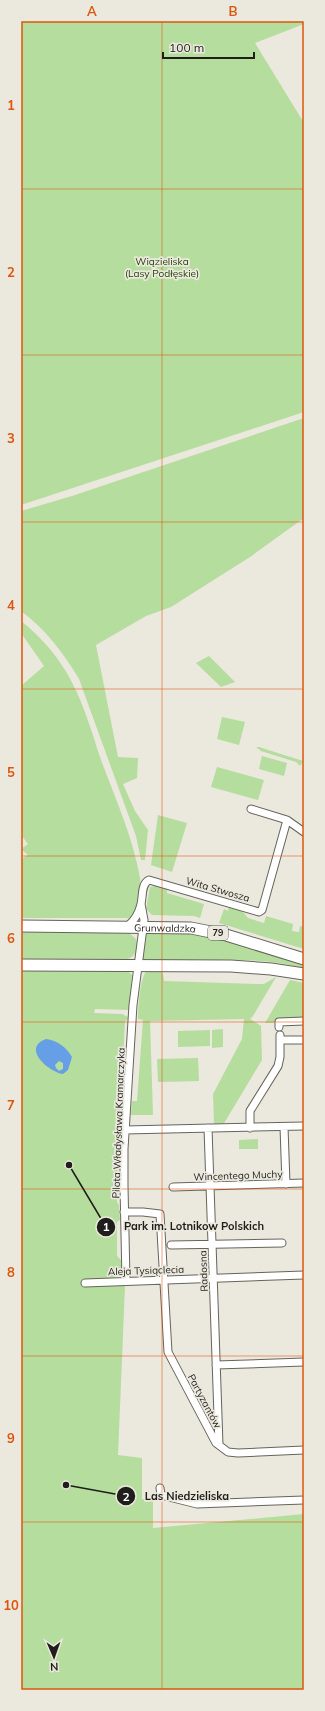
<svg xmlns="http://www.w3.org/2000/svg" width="325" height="1711" font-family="Mulish,sans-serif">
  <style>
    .green { fill: #b5dd9d }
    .water { fill: #669fe6; fill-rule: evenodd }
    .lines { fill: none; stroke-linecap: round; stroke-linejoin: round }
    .street-casing { stroke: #66645b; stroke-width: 9 }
    .primary-casing { stroke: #66645b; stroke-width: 13 }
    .street { stroke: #fff; stroke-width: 7 }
    .primary { stroke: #fff; stroke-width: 11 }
    .grid { fill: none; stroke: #de560d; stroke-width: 1; stroke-opacity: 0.55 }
    .labels { text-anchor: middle; stroke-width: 3.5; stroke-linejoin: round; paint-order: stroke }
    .shield { fill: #ebe8de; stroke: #5c5b55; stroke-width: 1 }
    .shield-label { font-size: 9px; font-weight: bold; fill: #1f1e1a }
    .park-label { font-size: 10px; fill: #1e3c00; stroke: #ebe8de }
    .street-label { font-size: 10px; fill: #1f1e1a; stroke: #ebe8de }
    .leader { fill: none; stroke: #1f1e1a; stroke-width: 1.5 }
    .callout-dot { fill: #1f1e1a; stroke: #ebe8de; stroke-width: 1.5 }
    .mark-label { font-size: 12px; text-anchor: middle; font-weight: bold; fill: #fff }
    .callout-label { font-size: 11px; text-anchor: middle; font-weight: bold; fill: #1f1e1a; stroke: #ebe8de; stroke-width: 3.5; stroke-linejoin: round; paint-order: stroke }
    .neatline { fill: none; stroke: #de560d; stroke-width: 1.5 }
    .grid-label { font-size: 13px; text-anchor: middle; font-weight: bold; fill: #de560d }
  </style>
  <rect width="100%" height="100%" fill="#ebe8de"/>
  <!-- green -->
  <path class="green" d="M 21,21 L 304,21 L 304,24 L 255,43 L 304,123 L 304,412 L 21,505 Z
    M 304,418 L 304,428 L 303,429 L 304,431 L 304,518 L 250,557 L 171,607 L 146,616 L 96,645 L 118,757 L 138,758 L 137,778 L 123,784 L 135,811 L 148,830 L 145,860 L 141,860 L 136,836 L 79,679 C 63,652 46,630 21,611 L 21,511 L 72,496 Z
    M 21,621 C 39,635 53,651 65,670 C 82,697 91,730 101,760 C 115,798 133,837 140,878 C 142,887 136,911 131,918 L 21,918 L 21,859 L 28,855 L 21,849 L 28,844 L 21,835 L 21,686 L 44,666 L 21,633 Z
    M 209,656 L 235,682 L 221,687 L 196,663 Z
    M 222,717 L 245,722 L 239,745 L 217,739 Z
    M 256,747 L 259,747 L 303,761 L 300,766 L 296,762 L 261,751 Z
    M 262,756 L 287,763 L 284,776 L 259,769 Z
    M 217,767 L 264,780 L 258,800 L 211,787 Z
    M 158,815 L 187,823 L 172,872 L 151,865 Z
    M 156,884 L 167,888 L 167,893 L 204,904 L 200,918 L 194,916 L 152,915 L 146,909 L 150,887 L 155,886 Z
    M 229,906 L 243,912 L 248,918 L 264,923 L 266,916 L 293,924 L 292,931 L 299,932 L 300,926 L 304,927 L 304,949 L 219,923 L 224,909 L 228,911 Z
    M 144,930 L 196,932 L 304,963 L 304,968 C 250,954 196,962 142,963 Z
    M 21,932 L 129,933 L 136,939 C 139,949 136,957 125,960 L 21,959 Z
    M 21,967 L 128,971 L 132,975 L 130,1010 L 95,1009 L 94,1013 L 122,1014 L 128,1017 L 128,1019 L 125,1021 L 122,1079 L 120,1081 L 119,1096 L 122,1100 L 120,1135 L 116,1138 L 118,1147 L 117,1202 L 119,1205 L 120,1220 L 117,1222 L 117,1256 L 121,1260 L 121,1272 L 116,1274 L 115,1285 L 125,1286 L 118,1455 L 142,1458 L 142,1499 L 153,1501 L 153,1528 L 304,1514 L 304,1690 L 21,1690 Z
    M 147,971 L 161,971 L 163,974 L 164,981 L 258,984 L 264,984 L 276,977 L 253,1016 L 250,1019 L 261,1026 L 262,1060 L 223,1125 L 214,1124 L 213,1094 L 242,1039 L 244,1019 L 150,1021 L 153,1115 L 131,1115 L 132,1101 L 137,1101 L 143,1020 L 138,1019 C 138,1010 140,975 147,971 Z
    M 290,980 L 304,983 L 304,1021 L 265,1023 Z
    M 223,1029 L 223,1047 L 212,1048 L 212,1030 Z
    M 210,1030 L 210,1046 L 178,1047 L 178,1031 Z
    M 198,1058 L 199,1081 L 158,1082 L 157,1059 Z
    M 258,1139 L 258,1149 L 239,1149 L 239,1140 Z"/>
  <!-- water -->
  <path class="water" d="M 46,1039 C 57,1040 67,1048 72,1057 L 68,1070 L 63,1074 C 49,1072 21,1048 46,1039 ZM 59,1061 L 63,1063 L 63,1069 L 59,1071 L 56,1068 L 55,1065 Z"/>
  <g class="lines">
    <!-- street casing -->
    <g class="street-casing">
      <path id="street" d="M 251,809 L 287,820 L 304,832
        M 128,926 C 135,920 139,913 141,904 C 143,896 141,884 149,880 L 259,912 L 262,910 L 287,820
        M 279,1027 L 279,1022 L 304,1021
        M 280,1040 L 304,1040
        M 284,1127 L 286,1184
        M 208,1128 L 219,1445
        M 250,1128 L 250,1111 L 278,1066 L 280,1057 L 280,1035
        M 125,1130 L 304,1126
        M 173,1187 L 304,1183
        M 124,1212 L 143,1212 L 160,1214 L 168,1352 L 216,1443 L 228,1452 L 238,1453 L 304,1450
        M 171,1245 L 282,1243
        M 126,1281 L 124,1186 L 124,1149 L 133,1005 L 144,920 L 141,904
        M 85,1283 L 304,1275
        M 216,1365 L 304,1362
        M 160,1488 L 161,1495 L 197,1504 L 304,1500"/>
    </g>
    <!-- primary casing -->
    <g class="primary-casing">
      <g id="primary">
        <path id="s1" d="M 21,926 L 191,928 L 226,935 L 304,959"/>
        <path d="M 21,965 L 231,966 L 271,969 L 304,974"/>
      </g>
    </g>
    <!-- street -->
    <use href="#street" class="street"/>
    <!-- primary -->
    <use href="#primary" class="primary"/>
  </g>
  <!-- grid -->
  <path class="grid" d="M 162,21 L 162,1690M 21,189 L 304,189M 21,355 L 304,355M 21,522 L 304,522M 21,689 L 304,689M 21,856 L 304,856M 21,1022 L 304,1022M 21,1189 L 304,1189M 21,1356 L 304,1356M 21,1522 L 304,1522"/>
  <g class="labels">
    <!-- shield labels -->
    <rect class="shield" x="208" y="926" width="20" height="14" rx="3"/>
    <g class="shield-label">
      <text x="218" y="936">79</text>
    </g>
    <!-- park labels -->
    <g class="park-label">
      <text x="162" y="265">Wiązieliska<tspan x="162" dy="12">(Lasy Podłęskie)</tspan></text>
    </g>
    <!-- street labels -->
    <g class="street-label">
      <text transform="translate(218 889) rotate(16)" y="4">Wita Stwosza</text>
      <text dy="4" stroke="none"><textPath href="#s1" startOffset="144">Grunwaldzka</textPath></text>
      <text transform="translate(118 1123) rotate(-88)" y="4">Pilota Władysława Kramarczyka</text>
      <text transform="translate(238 1175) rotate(-2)" y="4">Wincentego Muchy</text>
      <text transform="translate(146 1270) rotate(-2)" y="4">Aleja Tysiąclecia</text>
      <text transform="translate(203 1271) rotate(-92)" y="4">Radosna</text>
      <text transform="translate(205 1401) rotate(62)" y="4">Partyzantów</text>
    </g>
  </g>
  <!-- callouts -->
  <path class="leader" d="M69 1165L106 1227M66 1485L126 1496"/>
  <g class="callout-dot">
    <circle cx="69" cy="1165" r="4"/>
    <circle cx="66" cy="1485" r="4"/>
    <circle cx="106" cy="1227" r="10"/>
    <circle cx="126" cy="1496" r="10"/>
  </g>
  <g class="mark-label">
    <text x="106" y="1231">1</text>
    <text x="126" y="1501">2</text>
  </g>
  <g class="callout-label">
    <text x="194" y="1230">Park im. Lotnikow Polskich</text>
    <text x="187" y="1500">Las Niedzieliska</text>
  </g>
  <!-- border -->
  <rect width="325" height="1711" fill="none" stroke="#ebe8de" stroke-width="44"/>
  <!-- north arrow -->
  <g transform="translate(54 1657) rotate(178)" stroke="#ebe8de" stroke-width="3" paint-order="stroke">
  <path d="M0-3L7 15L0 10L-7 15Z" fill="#1f1e1a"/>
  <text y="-6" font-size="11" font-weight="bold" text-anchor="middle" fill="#1f1e1a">N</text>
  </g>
  <!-- scale -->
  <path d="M163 52v6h91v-6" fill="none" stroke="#1f1e1a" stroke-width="2"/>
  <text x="169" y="52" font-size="12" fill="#1f1e1a" stroke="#ebe8de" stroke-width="3" paint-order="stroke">100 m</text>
  <rect x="22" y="22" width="281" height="1667" class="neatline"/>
  <g class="grid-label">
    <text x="92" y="16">A</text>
    <text x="233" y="16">B</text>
    <text x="11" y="110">1</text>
    <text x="11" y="277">2</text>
    <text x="11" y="443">3</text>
    <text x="11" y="610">4</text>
    <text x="11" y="777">5</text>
    <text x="11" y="943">6</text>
    <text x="11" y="1110">7</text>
    <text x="11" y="1277">8</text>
    <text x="11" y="1443">9</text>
    <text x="11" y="1610">10</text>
  </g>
</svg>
